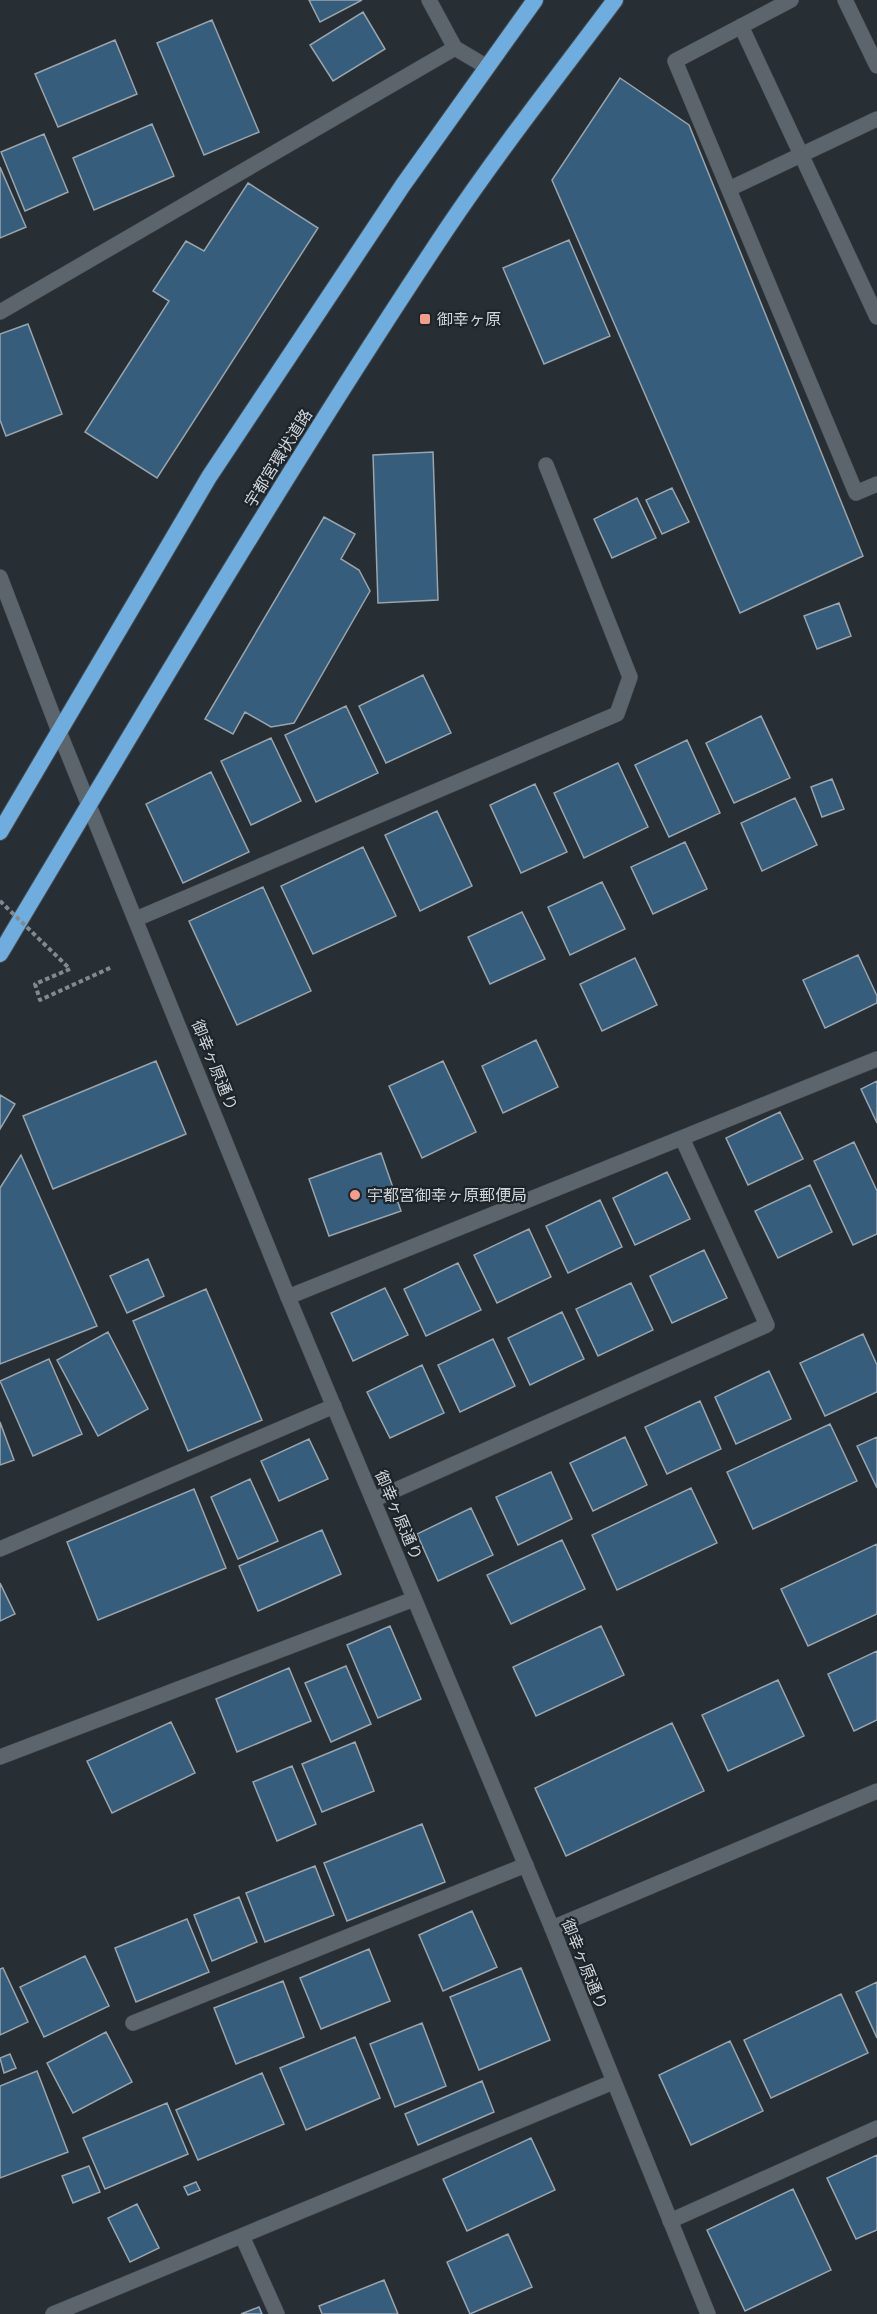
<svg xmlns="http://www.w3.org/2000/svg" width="877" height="2314" font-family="Karla,'Noto Sans JP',sans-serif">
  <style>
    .building { fill: #365e7c; stroke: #9aa4ac; stroke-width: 1.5 }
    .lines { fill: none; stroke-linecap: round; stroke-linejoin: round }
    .service-casing { stroke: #454c51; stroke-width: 16 }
    .minor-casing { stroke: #454c51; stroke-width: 16 }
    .tertiary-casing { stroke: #454c51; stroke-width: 16 }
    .trunk-casing { stroke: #454c51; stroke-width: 18 }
    .path { stroke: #838a8f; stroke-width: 4; stroke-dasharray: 4.5 3; stroke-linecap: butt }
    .service { stroke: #5c656c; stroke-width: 15 }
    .minor { stroke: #5c656c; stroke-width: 15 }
    .tertiary { stroke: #5c656c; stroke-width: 15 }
    .trunk { stroke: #6eadde; stroke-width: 16 }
    .path-bridge { stroke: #838a8f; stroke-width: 4; stroke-dasharray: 4.5 3; stroke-linecap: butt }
    .poi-dot { fill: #f49d8b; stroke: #1d252b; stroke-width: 2 }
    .labels { text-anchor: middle; stroke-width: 4.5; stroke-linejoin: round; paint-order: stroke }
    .poi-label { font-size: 16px; fill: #cfd4d8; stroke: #1d252b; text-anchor: start }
    .street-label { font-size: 16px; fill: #cfd4d8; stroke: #1d252b }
  </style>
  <rect width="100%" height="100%" fill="#272f35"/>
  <!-- building -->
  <path class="building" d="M 309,0 L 362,0 L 320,22 Z
    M 363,12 L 385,49 L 333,81 L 310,45 Z
    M 212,20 L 259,132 L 204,155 L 157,43 Z
    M 115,40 L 137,94 L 58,127 L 35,74 Z
    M 620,78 L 689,125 L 863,556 L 740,613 L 552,180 Z
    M 152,124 L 174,176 L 94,210 L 73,158 Z
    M 44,134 L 68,192 L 25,211 L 1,152 Z
    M 0,167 L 26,227 L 0,238 Z
    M 248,183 L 318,228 L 157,478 L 85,432 L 169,301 L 153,291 L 186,241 L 204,251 Z
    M 569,240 L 610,336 L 544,364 L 503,268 Z
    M 28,324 L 62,414 L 6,436 L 0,420 L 0,334 Z
    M 433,452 L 438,600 L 378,603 L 373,455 Z
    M 672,488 L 689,522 L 662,534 L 646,500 Z
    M 637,498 L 656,538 L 612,558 L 594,519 Z
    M 324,517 L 355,534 L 341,559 L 359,570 L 370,591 L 294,723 L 271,727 L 245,712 L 233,734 L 205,719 Z
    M 839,603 L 851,636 L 817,649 L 804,616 Z
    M 423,675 L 451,733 L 386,763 L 359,706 Z
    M 346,706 L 378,773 L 316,802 L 285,735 Z
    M 761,716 L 790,778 L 734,803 L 706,743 Z
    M 271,738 L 301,801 L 251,825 L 221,761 Z
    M 687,740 L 720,813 L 669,837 L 635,765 Z
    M 618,763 L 648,827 L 584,858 L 554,793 Z
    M 211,772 L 249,852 L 183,883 L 146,804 Z
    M 832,779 L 844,809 L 822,817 L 811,787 Z
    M 535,784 L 567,852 L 521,873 L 490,805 Z
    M 795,798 L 817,845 L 762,871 L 741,823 Z
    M 437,811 L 472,886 L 420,911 L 385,835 Z
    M 685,842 L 707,889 L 653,914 L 631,867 Z
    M 363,847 L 396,916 L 313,954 L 281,886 Z
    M 602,882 L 625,929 L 570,955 L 548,907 Z
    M 263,887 L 311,991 L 237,1025 L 189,921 Z
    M 522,912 L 545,959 L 490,984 L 468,937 Z
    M 858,955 L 877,996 L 877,1003 L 825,1028 L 803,980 Z
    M 635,958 L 657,1005 L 602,1031 L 580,984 Z
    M 536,1040 L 558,1087 L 503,1113 L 482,1066 Z
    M 156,1061 L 186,1134 L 53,1189 L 23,1116 Z
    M 443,1061 L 476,1132 L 422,1158 L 389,1086 Z
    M 877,1081 L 877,1123 L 861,1089 Z
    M 0,1095 L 15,1104 L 0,1129 Z
    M 780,1112 L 803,1159 L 748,1185 L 726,1138 Z
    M 854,1142 L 877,1191 L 877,1234 L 853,1245 L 814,1161 Z
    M 381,1153 L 401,1211 L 329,1236 L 309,1179 Z
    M 21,1155 L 97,1326 L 0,1364 L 0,1188 Z
    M 667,1172 L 690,1219 L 635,1245 L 613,1198 Z
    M 810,1185 L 832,1232 L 778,1258 L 755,1211 Z
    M 600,1200 L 622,1247 L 568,1273 L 546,1226 Z
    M 529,1229 L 551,1277 L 497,1303 L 474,1255 Z
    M 704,1250 L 727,1298 L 672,1323 L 650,1276 Z
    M 148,1259 L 164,1296 L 127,1313 L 110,1276 Z
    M 458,1263 L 481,1310 L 426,1336 L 404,1289 Z
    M 631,1283 L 653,1330 L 598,1356 L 576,1309 Z
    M 385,1288 L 408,1335 L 353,1361 L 331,1313 Z
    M 206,1289 L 262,1420 L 188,1451 L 133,1321 Z
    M 562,1312 L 584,1359 L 530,1385 L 508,1338 Z
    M 108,1332 L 148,1409 L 98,1436 L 57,1360 Z
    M 863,1334 L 877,1365 L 877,1392 L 825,1416 L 800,1363 Z
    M 493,1339 L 515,1386 L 460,1412 L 438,1365 Z
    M 49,1359 L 82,1434 L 33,1456 L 0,1381 Z
    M 422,1365 L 444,1413 L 390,1438 L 367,1392 Z
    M 769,1371 L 791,1419 L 736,1444 L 715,1397 Z
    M 700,1401 L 721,1449 L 667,1474 L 645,1427 Z
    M 0,1422 L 14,1460 L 0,1465 Z
    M 830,1424 L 857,1481 L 753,1529 L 727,1472 Z
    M 625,1437 L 647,1485 L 593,1511 L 570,1463 Z
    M 877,1437 L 877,1488 L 857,1446 Z
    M 309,1439 L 328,1479 L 279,1501 L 261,1461 Z
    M 551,1472 L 572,1519 L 518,1545 L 496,1497 Z
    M 250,1479 L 278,1541 L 238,1559 L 211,1497 Z
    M 691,1488 L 717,1543 L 617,1590 L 592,1535 Z
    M 194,1489 L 226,1568 L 98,1620 L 67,1542 Z
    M 471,1508 L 493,1555 L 438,1581 L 417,1534 Z
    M 322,1530 L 341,1574 L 258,1611 L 239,1566 Z
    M 562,1540 L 585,1589 L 511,1624 L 487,1575 Z
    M 877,1544 L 877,1614 L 808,1646 L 781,1589 Z
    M 0,1583 L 15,1614 L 0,1621 Z
    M 390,1626 L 421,1699 L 378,1718 L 347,1645 Z
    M 601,1626 L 624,1675 L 536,1716 L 513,1667 Z
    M 877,1651 L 877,1720 L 854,1731 L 828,1674 Z
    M 346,1666 L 371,1724 L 331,1742 L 305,1683 Z
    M 289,1668 L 311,1721 L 237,1752 L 216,1699 Z
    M 778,1680 L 804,1736 L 728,1771 L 702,1715 Z
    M 171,1722 L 195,1773 L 112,1813 L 87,1761 Z
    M 672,1723 L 704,1791 L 566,1856 L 535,1788 Z
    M 355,1742 L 374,1791 L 322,1812 L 302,1764 Z
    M 292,1766 L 316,1824 L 277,1841 L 253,1782 Z
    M 422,1824 L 445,1882 L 347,1921 L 324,1863 Z
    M 315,1866 L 334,1915 L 265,1942 L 246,1893 Z
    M 239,1897 L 257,1942 L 212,1961 L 194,1915 Z
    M 472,1911 L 497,1967 L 443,1991 L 419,1935 Z
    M 187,1919 L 209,1972 L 136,2002 L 115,1948 Z
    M 369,1949 L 390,2001 L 321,2029 L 300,1978 Z
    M 85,1956 L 109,2006 L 44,2037 L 20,1987 Z
    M 3,1968 L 28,2022 L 0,2035 L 0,1969 Z
    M 521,1968 L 550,2040 L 479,2070 L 450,1997 Z
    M 283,1981 L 304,2037 L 236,2064 L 214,2008 Z
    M 877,1982 L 877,2038 L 856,1992 Z
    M 841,1994 L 868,2053 L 771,2098 L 744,2040 Z
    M 422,2023 L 446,2086 L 395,2107 L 370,2044 Z
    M 106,2032 L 132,2082 L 73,2113 L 47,2063 Z
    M 355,2037 L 380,2098 L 306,2130 L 280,2068 Z
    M 730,2041 L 763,2111 L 691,2145 L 659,2075 Z
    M 10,2054 L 16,2068 L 4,2073 L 0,2058 Z
    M 37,2071 L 68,2152 L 0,2178 L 0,2086 Z
    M 262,2073 L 284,2124 L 198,2160 L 176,2110 Z
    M 482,2081 L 494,2112 L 418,2145 L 405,2114 Z
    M 167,2103 L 188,2154 L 105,2189 L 83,2138 Z
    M 531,2138 L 555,2190 L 467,2231 L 443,2179 Z
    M 877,2155 L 877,2230 L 856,2239 L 827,2178 Z
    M 89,2166 L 100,2192 L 73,2203 L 62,2176 Z
    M 196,2182 L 200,2190 L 188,2195 L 184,2187 Z
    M 793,2189 L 831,2270 L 745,2311 L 707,2230 Z
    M 137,2204 L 159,2248 L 130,2262 L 108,2218 Z
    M 508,2234 L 532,2287 L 470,2314 L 447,2262 Z
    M 384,2280 L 398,2314 L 322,2314 L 319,2306 Z
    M 259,2307 L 262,2314 L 241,2314 Z"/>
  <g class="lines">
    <!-- service casing -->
    <g class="service-casing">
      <path id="service" d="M 791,0 L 675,61 L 856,493 L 877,484
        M 845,0 L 877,66
        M 741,26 L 877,317
        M 729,189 L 877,119"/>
    </g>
    <!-- minor casing -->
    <g class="minor-casing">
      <path id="minor" d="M 455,48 L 487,67
        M 0,312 L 455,48 L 429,0
        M 0,577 L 58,729
        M 136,919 L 617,714 L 630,677 L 546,465
        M 288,1297 L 877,1059
        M 373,1500 L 767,1325 L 682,1138
        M 0,1549 L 334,1406
        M 0,1757 L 414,1599
        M 552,1928 L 877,1791
        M 133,2023 L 526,1865
        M 670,2221 L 877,2128
        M 242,2236 L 277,2314
        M 53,2314 L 613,2082"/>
    </g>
    <!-- tertiary casing -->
    <g class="tertiary-casing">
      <path id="tertiary" d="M 58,729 L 288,1297 L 552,1928 L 708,2314"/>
    </g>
    <!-- trunk casing -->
    <g class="trunk-casing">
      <path id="trunk" d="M 0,832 L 209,477 L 403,185 L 535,0
        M 0,954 C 145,711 289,466 446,230 C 499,151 558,76 615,0"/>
    </g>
    <!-- path -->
    <path class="path" d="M 70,969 L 35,984 L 40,1000 L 112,967"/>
    <!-- service -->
    <use href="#service" class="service"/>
    <!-- minor -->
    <use href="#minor" class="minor"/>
    <!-- tertiary -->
    <use href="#tertiary" class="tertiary"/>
    <!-- trunk -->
    <use href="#trunk" class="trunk"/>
    <!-- path-bridge -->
    <path class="path-bridge" d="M 0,901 L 70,969"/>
  </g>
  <!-- markers -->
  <g class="poi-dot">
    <rect x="419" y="313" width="12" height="12" rx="3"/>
    <circle cx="355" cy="1195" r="6"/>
  </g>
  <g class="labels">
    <!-- poi labels -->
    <g class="poi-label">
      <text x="437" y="325">御幸ヶ原</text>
      <text x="367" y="1201">宇都宮御幸ヶ原郵便局</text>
    </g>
    <!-- street labels -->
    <g class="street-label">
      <text transform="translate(278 458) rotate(-58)" y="6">宇都宮環状道路</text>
      <text transform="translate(215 1065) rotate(68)" y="6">御幸ヶ原通り</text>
      <text transform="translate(399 1515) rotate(67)" y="6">御幸ヶ原通り</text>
      <text transform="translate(585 1964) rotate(68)" y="6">御幸ヶ原通り</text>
    </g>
  </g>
</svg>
